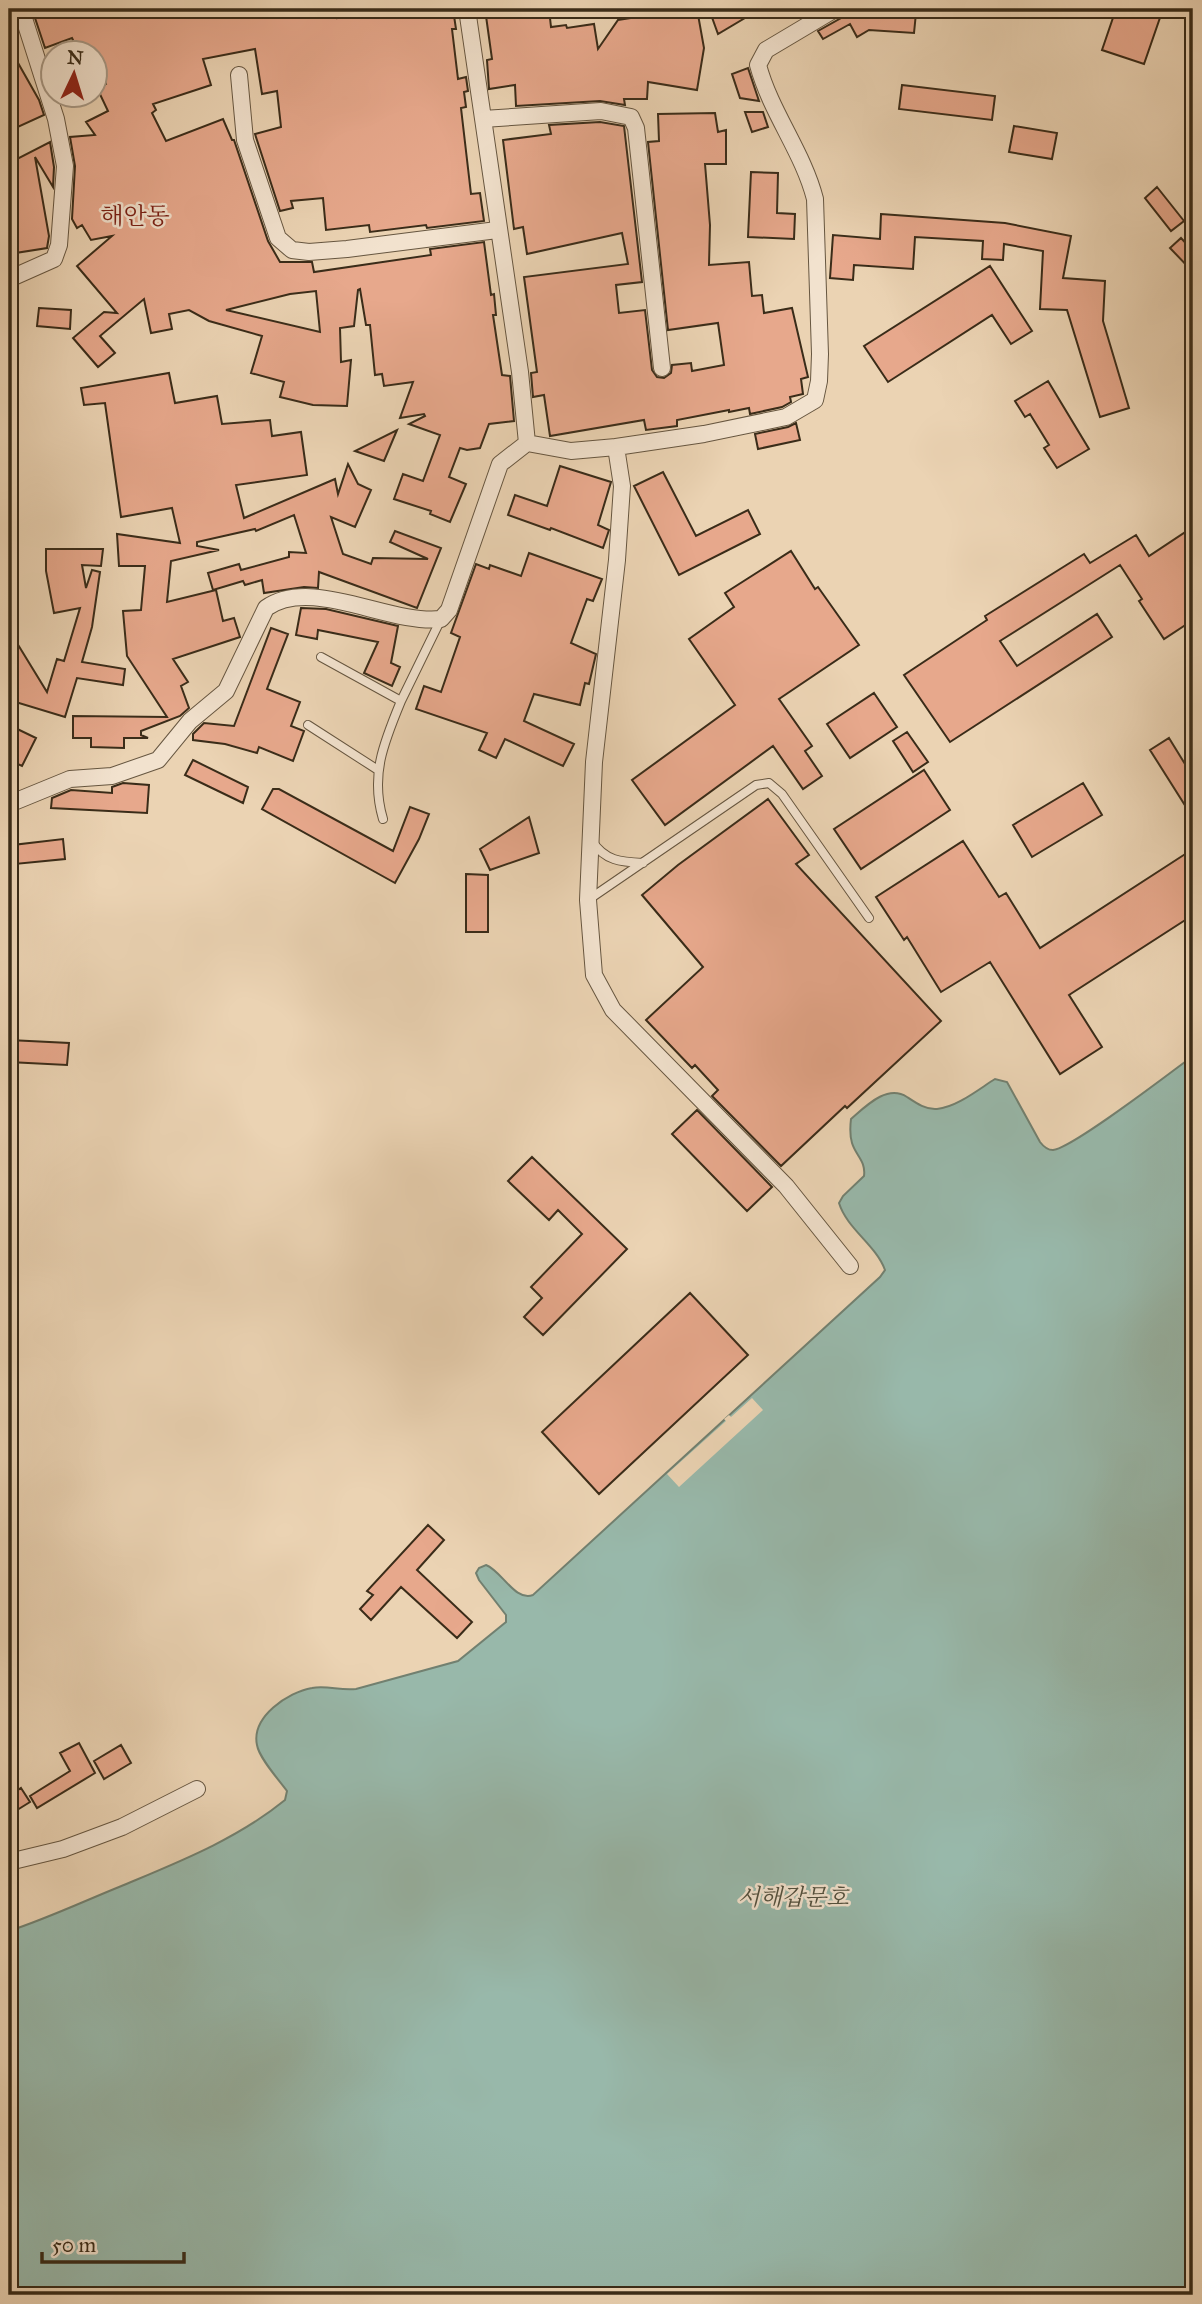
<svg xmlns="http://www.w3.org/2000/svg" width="1202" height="2304" font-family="'IM FELL Great Primer','Noto Serif KR',serif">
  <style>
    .water { fill: #98b8aa; stroke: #728070; stroke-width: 2 }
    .pier { fill: #ebd3b3 }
    .building { fill: #e7a88c; stroke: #3a2c19; stroke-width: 2; fill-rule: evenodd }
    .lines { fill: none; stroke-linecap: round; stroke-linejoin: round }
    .service-casing { stroke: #665640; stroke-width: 10 }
    .minor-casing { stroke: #665640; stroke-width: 18 }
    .service { stroke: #f2e2ce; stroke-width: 8 }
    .minor { stroke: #f2e2ce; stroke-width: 16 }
    .labels { text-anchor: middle; stroke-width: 5; stroke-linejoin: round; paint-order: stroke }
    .water-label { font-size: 23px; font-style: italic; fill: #524f3d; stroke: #f2e2ce }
    .quarter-label { font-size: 24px; fill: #7a1f14; stroke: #f2e2ce }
  </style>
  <rect width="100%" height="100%" fill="#ebd3b3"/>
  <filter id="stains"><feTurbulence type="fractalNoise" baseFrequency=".00286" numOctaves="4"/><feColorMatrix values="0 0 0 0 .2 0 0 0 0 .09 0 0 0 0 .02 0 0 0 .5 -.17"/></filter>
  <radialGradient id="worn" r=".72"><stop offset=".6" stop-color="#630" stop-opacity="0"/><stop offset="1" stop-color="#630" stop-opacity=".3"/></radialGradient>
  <!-- water -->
  <path class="water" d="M 1193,1056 L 1193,2295 L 9,2295 L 9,1931 C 46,1919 82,1902 119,1887 C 176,1863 236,1840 285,1800 L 287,1791 C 279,1780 259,1758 257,1745 C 251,1717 288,1692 312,1688 C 327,1685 340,1691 356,1689 L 458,1661 L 506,1622 L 506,1615 L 479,1580 L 476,1573 L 479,1568 L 486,1565 C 502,1571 515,1602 533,1595 L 880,1277 L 885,1270 C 876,1245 847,1229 839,1203 L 843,1196 L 864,1176 C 866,1161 856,1156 852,1143 C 850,1136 850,1127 851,1119 C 866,1106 887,1084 907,1097 C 916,1103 926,1110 937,1109 C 957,1107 979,1089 995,1079 L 1007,1082 L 1040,1142 C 1043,1146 1047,1150 1053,1150 C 1073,1148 1171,1072 1193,1056 Z"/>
  <!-- pier -->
  <path class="pier" d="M 752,1398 L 763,1410 L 679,1487 L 667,1474 L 726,1421 L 724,1419 L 729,1415 L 731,1417 Z"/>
  <!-- building -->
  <path class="building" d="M 32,9 L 336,9 L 337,18 L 404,9 L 453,9 L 456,29 L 452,29 L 458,79 L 466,77 L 468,91 L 464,92 L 466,107 L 461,108 L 471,194 L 480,193 L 484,221 L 427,228 L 426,225 L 370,232 L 369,225 L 326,230 L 323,198 L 291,201 L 293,208 L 280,211 L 255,134 L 281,127 L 277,91 L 262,94 L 255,49 L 203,59 L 211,85 L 153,104 L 156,110 L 152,113 L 166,141 L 223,119 L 232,140 L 234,140 L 268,241 L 280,262 L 312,262 L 314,272 L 431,255 L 430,249 L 484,242 L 491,295 L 494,294 L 496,315 L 493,315 L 502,375 L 510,376 L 514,421 L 489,424 L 480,448 L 467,450 L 460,448 L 449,477 L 466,484 L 450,522 L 430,514 L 431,511 L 394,499 L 403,474 L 423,481 L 440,435 L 409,424 L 425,416 L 424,414 L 400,418 L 413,382 L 384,386 L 382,374 L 375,375 L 370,325 L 366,325 L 360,289 L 358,290 L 354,326 L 340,328 L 341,362 L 351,360 L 347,406 L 313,405 L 280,397 L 284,382 L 251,373 L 262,336 L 209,321 L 189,310 L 169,314 L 172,329 L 151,333 L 144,299 L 100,336 L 115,353 L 98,367 L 73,338 L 104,312 L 117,313 L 77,266 L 112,236 L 91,240 L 82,225 L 77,228 L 72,219 L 75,166 L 70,137 L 95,135 L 86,122 L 108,111 L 98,90 L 106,84 L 94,52 L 79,52 L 72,38 L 45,48 ZM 316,291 L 320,332 L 226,310 L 290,294 Z
    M 539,9 L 549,9 L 551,27 L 566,25 L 567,28 L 594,24 L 598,49 L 618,20 L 644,16 L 633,9 L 697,9 L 704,48 L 697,90 L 648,82 L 647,99 L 624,99 L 625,105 L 600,101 L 516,106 L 515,85 L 489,89 L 487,60 L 492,59 L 486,16 Z
    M 709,9 L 760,9 L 718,34 Z
    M 845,9 L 916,13 L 914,33 L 869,30 L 857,37 L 850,24 L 823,39 L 818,31 L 841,18 Z
    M 1116,9 L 1163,9 L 1144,64 L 1102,50 Z
    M 9,47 L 39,100 L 44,115 L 9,131 Z
    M 748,68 L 759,101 L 740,98 L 732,74 Z
    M 902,85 L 995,96 L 992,120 L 899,109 Z
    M 745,112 L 763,112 L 768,127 L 752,132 Z
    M 715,113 L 718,132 L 726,130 L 726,164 L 705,164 L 710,225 L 709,265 L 749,262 L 752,296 L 762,295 L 764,313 L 792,308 L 808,377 L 801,379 L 803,394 L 790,397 L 791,402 L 782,407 L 750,414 L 749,408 L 729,412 L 729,410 L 677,420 L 677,426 L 646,430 L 644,420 L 550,436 L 544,395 L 533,397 L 531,373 L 537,372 L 524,277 L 628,264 L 622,233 L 527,254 L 523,227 L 514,229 L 503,140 L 551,134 L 549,125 L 600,122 L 624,126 L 642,282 L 616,285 L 619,313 L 645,310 L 652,370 L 657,377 L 664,378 L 671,373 L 672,365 L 691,363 L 692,371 L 724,365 L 718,323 L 668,330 L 648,142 L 659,141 L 658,114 Z
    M 1014,126 L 1057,133 L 1052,159 L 1009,152 Z
    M 50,142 L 54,167 L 53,187 L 35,157 L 49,236 L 47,248 L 9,254 L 9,163 Z
    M 751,172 L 778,173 L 777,213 L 795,214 L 794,239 L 748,237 Z
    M 1157,187 L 1184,221 L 1171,231 L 1145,198 Z
    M 881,214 L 1005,223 L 1071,236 L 1063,278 L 1105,281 L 1103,321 L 1129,408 L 1100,417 L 1067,310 L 1040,309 L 1043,251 L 1004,244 L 1003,260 L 982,259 L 983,241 L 915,237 L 913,269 L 854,265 L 853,280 L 830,278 L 833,235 L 880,239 Z
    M 1181,238 L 1193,251 L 1193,272 L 1170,248 Z
    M 990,266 L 1032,331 L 1011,344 L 992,315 L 888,382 L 864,346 Z
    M 39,308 L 71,310 L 70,329 L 37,326 Z
    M 169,373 L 175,403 L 217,396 L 222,424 L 270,420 L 272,436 L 301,432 L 307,475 L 236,485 L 244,518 L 335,479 L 338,494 L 348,464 L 358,484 L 371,490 L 355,527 L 331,517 L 343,554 L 371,564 L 373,558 L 428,559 L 390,542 L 395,531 L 441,548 L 417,608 L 319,572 L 318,588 L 304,587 L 264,593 L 262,580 L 245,585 L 243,581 L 213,590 L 208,573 L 239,564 L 241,570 L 289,557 L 289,552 L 306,553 L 294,515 L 256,531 L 255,529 L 197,542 L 197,546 L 219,550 L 171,561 L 167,602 L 216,590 L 223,621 L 234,618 L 240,637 L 173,659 L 188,682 L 181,686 L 189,708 L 180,716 L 141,731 L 141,735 L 148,738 L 124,738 L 124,748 L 91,747 L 91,738 L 73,738 L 73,716 L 167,717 L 127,656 L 123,611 L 141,610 L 145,566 L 119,566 L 117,534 L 180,543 L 172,508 L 121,517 L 105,403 L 84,405 L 81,388 Z
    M 1048,381 L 1089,449 L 1057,468 L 1044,448 L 1049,445 L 1030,414 L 1025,417 L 1015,401 Z
    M 796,423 L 800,440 L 758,449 L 755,434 L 788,427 Z
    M 397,430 L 384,461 L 355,451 Z
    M 560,466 L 611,482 L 598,525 L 609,530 L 603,548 L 551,528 L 550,530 L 508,515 L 515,495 L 547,506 Z
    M 663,472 L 696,536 L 748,510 L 760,534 L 679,575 L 634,486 Z
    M 1187,531 L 1193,540 L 1193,620 L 1164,639 L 1139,601 L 1142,599 L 1120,565 L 1000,641 L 1017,666 L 1097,614 L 1112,637 L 950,742 L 904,675 L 987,620 L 985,616 L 1084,554 L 1090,563 L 1136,535 L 1149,556 Z
    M 46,549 L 103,549 L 101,566 L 82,565 L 86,588 L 92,570 L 100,572 L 92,627 L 82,662 L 125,669 L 123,685 L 77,678 L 65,717 L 9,700 L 9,630 L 47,692 L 57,659 L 64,661 L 80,608 L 54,613 L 46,571 Z
    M 791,551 L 815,589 L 818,587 L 859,645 L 779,699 L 812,746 L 805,751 L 822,776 L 803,789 L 773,746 L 665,825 L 632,780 L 735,705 L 689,639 L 734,607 L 725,593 Z
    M 529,553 L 602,579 L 593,601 L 587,599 L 571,643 L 596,654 L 589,684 L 585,683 L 580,705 L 534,694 L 524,721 L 574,744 L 563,766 L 505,739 L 496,758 L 479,750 L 487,733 L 416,709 L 424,686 L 441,692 L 460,637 L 451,633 L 476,564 L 489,569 L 490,565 L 521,576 Z
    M 301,608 L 326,609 L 398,626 L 391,663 L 400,667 L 392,686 L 364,673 L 378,642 L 318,630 L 317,639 L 296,635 Z
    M 271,628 L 288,634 L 267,689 L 300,702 L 291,726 L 304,731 L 293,761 L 259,747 L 257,753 L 225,744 L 193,740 L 193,734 L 204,723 L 234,726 Z
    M 874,693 L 897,727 L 850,758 L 827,724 Z
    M 9,725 L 36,738 L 22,766 L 9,760 Z
    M 907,732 L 928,762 L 913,772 L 893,741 Z
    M 1169,738 L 1193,777 L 1193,818 L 1150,750 Z
    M 193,760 L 248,787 L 243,803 L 185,775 Z
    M 924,770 L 950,810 L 861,869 L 834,829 Z
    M 123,783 L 149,785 L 147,813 L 51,808 L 52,798 L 71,790 L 112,793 L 112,787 Z
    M 1083,783 L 1102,815 L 1032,857 L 1013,825 Z
    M 273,789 L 279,789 L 393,851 L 410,807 L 429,814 L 419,839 L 395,883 L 262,809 Z
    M 768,799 L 809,855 L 796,864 L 941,1021 L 847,1108 L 845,1106 L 781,1166 L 712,1096 L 718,1090 L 695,1065 L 692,1068 L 646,1020 L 703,967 L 642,895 L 678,865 Z
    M 529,817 L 539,853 L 490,870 L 480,849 Z
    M 63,839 L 65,859 L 15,864 L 13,845 Z
    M 963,841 L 999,897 L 1006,893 L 1040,948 L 1193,849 L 1193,915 L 1069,995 L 1102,1047 L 1060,1074 L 990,962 L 941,992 L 907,937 L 904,940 L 876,897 Z
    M 466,874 L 488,875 L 488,932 L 466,932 Z
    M 9,1040 L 69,1043 L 67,1065 L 9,1062 Z
    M 697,1110 L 772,1187 L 747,1211 L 672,1134 Z
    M 532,1157 L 627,1249 L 543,1335 L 524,1317 L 542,1298 L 531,1287 L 582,1234 L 558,1210 L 549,1220 L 508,1181 Z
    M 690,1293 L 748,1355 L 599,1494 L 542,1432 Z
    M 428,1525 L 444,1540 L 417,1570 L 472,1622 L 457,1638 L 401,1587 L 371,1620 L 360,1609 L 373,1595 L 367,1591 Z
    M 79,1743 L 95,1773 L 37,1808 L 30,1796 L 70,1771 L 60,1753 Z
    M 121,1745 L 131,1763 L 104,1779 L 94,1761 Z
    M 21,1788 L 30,1802 L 9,1815 L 9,1796 Z"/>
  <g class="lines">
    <!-- service casing -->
    <g class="service-casing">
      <path id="service" d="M 321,657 L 401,701 L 441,619
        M 308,725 L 378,770
        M 383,819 C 370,775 384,742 401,701
        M 592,841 C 605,861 621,862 643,863
        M 588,900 L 756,785 L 769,783 L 782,794 L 869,918"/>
    </g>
    <!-- minor casing -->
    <g class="minor-casing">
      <path id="minor" d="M 239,75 L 245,140 L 278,238 L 292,250 L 309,252 L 347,249 L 497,230
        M 483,119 L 601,111 L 631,117 L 636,128 L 662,368
        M 9,279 L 54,259 L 59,245 L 65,166 L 56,119 L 21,9
        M 527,443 L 571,451 L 616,447 L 704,434 L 786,417 L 815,400 L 819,381 L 820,354 L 815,199 C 803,152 771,113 758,65 L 766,50 L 835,9
        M 616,447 L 622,486 L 617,560 L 594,762 L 588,900 L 594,975 L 613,1010 L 786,1186 L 850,1266
        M 9,804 L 70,779 L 112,776 L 158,760 L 190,721 L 226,691 L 266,608 C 312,576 388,625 441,619 L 449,610 L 500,464 L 527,443 L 520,372 L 467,9
        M 9,1862 L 63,1849 L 122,1827 L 197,1789"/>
    </g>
    <!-- service -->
    <use href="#service" class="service"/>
    <!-- minor -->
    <use href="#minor" class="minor"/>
  </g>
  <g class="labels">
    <!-- water labels -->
    <g class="water-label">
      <text x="793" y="1905">서해갑문호</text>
    </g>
    <!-- quarter labels -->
    <g class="quarter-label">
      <text x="135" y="224">해안동</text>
    </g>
  </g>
  <!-- margin -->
  <rect width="1202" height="2304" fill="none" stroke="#ebd3b3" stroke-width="35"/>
  <rect x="10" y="10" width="1181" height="2283" fill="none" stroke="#3a2c19" stroke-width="3.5"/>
  <rect x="18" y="18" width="1167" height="2269" fill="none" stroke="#3a2c19" stroke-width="2"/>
  <!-- north arrow -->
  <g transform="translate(74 74) rotate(4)"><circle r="33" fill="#f2e2ce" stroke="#a89986" stroke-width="2"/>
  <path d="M0-5L12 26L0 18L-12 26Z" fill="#8f2418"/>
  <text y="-10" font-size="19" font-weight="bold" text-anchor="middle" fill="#3a2c19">N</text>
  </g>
  <!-- scale -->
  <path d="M42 2252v10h142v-10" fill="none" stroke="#3a2c19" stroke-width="3.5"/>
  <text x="52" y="2252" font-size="21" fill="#3a2c19" stroke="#f2e2ce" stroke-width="5" paint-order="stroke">50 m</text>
  <rect width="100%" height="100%" filter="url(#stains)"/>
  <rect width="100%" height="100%" fill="url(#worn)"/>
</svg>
